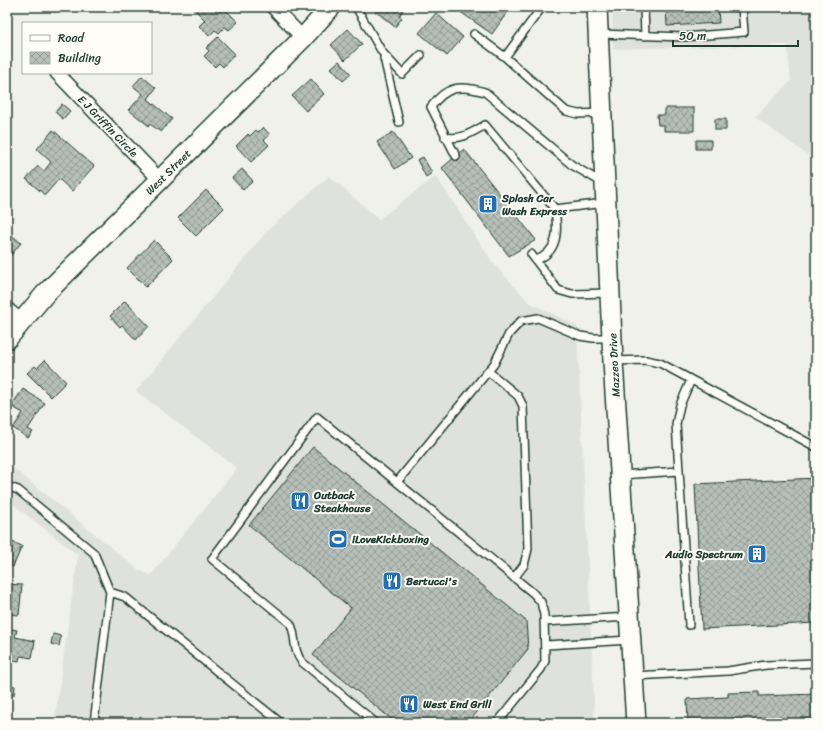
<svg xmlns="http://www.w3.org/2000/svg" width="823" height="730" font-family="Sriracha,sans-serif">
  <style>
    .built { fill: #dfe2dc }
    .building { fill: url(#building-cross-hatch); stroke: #1f3d34 }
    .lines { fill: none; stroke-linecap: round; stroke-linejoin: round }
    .service-casing { stroke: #1f3d34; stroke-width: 10 }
    .minor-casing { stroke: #1f3d34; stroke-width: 16 }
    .secondary-casing { stroke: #1f3d34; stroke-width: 22 }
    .service { stroke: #fdfcf7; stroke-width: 7 }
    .minor { stroke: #fdfcf7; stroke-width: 13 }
    .secondary { stroke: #fdfcf7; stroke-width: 19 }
    .labels { text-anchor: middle; stroke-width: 4; stroke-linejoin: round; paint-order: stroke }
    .street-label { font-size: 11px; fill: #1f3d34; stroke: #fdfcf7 }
    .poi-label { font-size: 11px; font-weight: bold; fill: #1f3d34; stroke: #fdfcf7; text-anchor: start }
  </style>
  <defs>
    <pattern id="building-cross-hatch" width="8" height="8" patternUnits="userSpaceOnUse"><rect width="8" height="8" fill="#b6bfb8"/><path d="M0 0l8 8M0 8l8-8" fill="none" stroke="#939c96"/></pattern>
  </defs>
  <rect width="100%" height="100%" fill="#f0f1eb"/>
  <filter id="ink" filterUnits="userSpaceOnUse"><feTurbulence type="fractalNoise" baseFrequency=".025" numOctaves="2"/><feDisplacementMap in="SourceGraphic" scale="8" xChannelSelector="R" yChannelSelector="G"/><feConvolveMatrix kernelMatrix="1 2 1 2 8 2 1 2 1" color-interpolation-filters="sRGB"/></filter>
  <g filter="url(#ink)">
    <!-- built -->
    <path class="built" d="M 612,7 L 816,7 L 816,151 L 809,156 L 755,117 L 791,81 L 787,45 L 613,49 Z
      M 329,176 L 379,219 L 436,176 L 493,263 L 529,302 L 577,326 L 595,723 L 54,723 L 78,555 L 14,505 L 7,502 L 7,463 L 139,570 L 151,575 L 237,468 L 136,391 L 267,231 Z"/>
    <!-- building -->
    <path class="building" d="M 192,7 L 223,7 L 238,22 L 229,30 L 225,27 L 219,33 L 215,30 L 209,36 L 199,26 L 205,20 Z
      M 376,7 L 405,7 L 399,16 L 402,18 L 395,27 L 374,10 Z
      M 462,7 L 511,7 L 492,34 L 459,11 Z
      M 666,7 L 718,7 L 719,23 L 667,26 Z
      M 436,13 L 463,37 L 447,56 L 419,33 Z
      M 348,29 L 362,44 L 345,60 L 331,45 Z
      M 218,37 L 235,54 L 223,67 L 219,63 L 215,67 L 204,56 L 209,51 L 206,48 Z
      M 339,61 L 351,74 L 343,81 L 331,68 Z
      M 142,76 L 156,88 L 148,99 L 172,119 L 161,132 L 150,124 L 149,126 L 129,110 L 143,94 L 133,86 Z
      M 311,79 L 324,94 L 306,111 L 292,96 Z
      M 62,104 L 70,111 L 63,119 L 55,112 Z
      M 665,108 L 694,108 L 694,131 L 664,131 L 664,125 L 658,125 L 657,115 L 665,115 Z
      M 715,119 L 726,119 L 726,130 L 715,130 Z
      M 263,127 L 270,135 L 264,140 L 269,145 L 251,162 L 236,146 L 248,134 L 250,136 L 256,130 L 258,132 Z
      M 53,130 L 94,166 L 72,191 L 59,179 L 45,195 L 26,179 L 38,166 L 44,171 L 51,162 L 37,149 Z
      M 393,132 L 411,158 L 395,169 L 377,142 Z
      M 696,140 L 711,140 L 711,149 L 696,149 Z
      M 464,149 L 536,240 L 509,256 L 442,168 Z
      M 423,157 L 432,173 L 426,177 L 417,160 Z
      M 242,169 L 253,181 L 243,190 L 232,178 Z
      M 206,190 L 224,208 L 196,236 L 178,218 Z
      M 7,231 L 21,243 L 7,260 Z
      M 154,240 L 173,259 L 146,287 L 127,268 Z
      M 125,301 L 149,326 L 136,340 L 122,325 L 120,327 L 110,316 Z
      M 45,360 L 66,382 L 51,397 L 27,373 L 35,366 L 37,368 Z
      M 23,389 L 45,403 L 28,429 L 33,432 L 28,438 L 13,428 L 23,413 L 11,406 Z
      M 313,447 L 526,621 L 528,649 L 468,723 L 396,723 L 313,655 L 351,608 L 249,525 Z
      M 816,478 L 816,623 L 702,629 L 695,484 Z
      M 7,540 L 22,546 L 13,567 L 7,565 Z
      M 7,584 L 22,585 L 19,615 L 7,614 Z
      M 7,628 L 17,630 L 15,637 L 35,641 L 32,658 L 20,656 L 19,661 L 7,659 Z
      M 53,634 L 61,636 L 59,646 L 51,644 Z
      M 7,682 L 8,685 L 15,686 L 14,695 L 7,695 Z
      M 759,692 L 759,696 L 816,694 L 816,723 L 688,723 L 687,699 L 728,697 L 728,693 Z"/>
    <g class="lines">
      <!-- service casing -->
      <g class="service-casing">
        <path id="service" d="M 356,7 L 382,52 L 402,74 L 421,55
          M 644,7 L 645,36
          M 474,34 L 505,57 L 566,111 L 578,114 L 601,113
          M 600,34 L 684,37 L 744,32 L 742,7
          M 505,57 L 542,7
          M 384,58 L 399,122
          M 445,137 C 462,140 471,133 485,125 L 555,209
          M 456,156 L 431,107 C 447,85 461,85 485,92 L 572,165 L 603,183
          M 531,254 L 558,290 L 572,294 L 610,293
          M 536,260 C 559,252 558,230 555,209 L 605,203
          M 614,361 L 645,360 L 660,363 L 816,447
          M 488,371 L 518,396 L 523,406 L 528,549 L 524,565 L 514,578
          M 621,475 L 679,471
          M 397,482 L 494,364 L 509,334 L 521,321 L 538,318 L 580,336 L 593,338 L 612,338
          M 7,486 L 18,490 L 94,553 L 110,592
          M 544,622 L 629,617
          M 689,625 L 676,424 L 680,405 L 691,380
          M 546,645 L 630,640
          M 633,676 L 728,671 L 766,665 L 816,663
          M 94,723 L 110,592 L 125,597 L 281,723
          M 376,723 L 302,662 C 292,650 297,635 290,623 L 212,559 L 317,417 L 533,593 L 541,602 L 544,615 L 545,661 L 541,669 L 497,723"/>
      </g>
      <!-- minor casing -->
      <g class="minor-casing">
        <path id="minor" d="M 273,7 L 303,38
          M 57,73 L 160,180
          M 7,309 L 21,321"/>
      </g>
      <!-- secondary casing -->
      <g class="secondary-casing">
        <path id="secondary" d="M 597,7 L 613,361 L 636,723
          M 7,339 L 45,294 L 303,38 L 331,7"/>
      </g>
      <!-- service -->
      <use href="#service" class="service"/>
      <!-- minor -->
      <use href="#minor" class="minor"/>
      <!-- secondary -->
      <use href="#secondary" class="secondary"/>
    </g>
  </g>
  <!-- icons -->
  <defs>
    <g id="building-square" transform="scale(1)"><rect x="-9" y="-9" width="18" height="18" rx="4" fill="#1f6fb2" stroke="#fdfcf7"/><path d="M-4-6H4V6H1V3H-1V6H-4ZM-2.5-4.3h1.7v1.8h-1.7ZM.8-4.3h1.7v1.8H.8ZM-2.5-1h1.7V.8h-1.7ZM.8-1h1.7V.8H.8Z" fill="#fff"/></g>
    <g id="restaurant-square" transform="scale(1)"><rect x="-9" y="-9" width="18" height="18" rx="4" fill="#1f6fb2" stroke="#fdfcf7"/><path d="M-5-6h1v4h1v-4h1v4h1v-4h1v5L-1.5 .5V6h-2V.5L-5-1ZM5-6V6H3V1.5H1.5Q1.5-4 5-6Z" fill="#fff"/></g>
    <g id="stadium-square" transform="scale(1)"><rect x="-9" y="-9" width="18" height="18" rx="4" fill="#1f6fb2" stroke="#fdfcf7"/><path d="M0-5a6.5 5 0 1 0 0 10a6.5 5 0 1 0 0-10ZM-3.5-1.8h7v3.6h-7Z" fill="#fff"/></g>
  </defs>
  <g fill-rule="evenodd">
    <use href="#building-square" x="488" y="204"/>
    <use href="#restaurant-square" x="300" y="501"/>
    <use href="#stadium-square" x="338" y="539"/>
    <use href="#building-square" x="757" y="554"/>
    <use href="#restaurant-square" x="392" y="581"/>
    <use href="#restaurant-square" x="409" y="704"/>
  </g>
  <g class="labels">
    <!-- street labels -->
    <g class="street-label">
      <text transform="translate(108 126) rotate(46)" y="4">E J Griffin Circle</text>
      <text transform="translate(168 172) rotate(-45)" y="4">West Street</text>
      <text transform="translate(614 365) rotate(-93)" y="4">Mazzeo Drive</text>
    </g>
    <!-- poi labels -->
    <g class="poi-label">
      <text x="502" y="202">Splash Car<tspan x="502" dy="13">Wash Express</tspan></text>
      <text x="314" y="499">Outback<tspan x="314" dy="13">Steakhouse</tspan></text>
      <text x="352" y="543">iLoveKickboxing</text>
      <text x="743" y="558" text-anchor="end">Audio Spectrum</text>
      <text x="406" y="585">Bertucci's</text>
      <text x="423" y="708">West End Grill</text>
    </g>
  </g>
  <!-- margin -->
  <rect width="823" height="730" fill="none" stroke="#fdfcf7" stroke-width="24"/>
  <rect x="12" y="12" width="799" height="706" fill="none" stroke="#1f3d34" stroke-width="1.5" filter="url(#ink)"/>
  <!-- legend -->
  <rect x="22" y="22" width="130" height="52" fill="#fdfcf7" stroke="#a4b0a9"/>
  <rect x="30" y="35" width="20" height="6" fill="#fdfcf7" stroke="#a4b0a9"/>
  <text x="58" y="42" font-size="12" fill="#1f3d34">Road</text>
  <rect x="30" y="52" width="20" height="12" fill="url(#building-cross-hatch)" stroke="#a4b0a9"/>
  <text x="58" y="62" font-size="12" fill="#1f3d34">Building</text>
  <!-- scale -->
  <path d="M673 40v6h125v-6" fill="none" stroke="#1f3d34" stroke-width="2"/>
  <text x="679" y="40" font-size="12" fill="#1f3d34" stroke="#fdfcf7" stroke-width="3" paint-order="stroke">50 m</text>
</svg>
